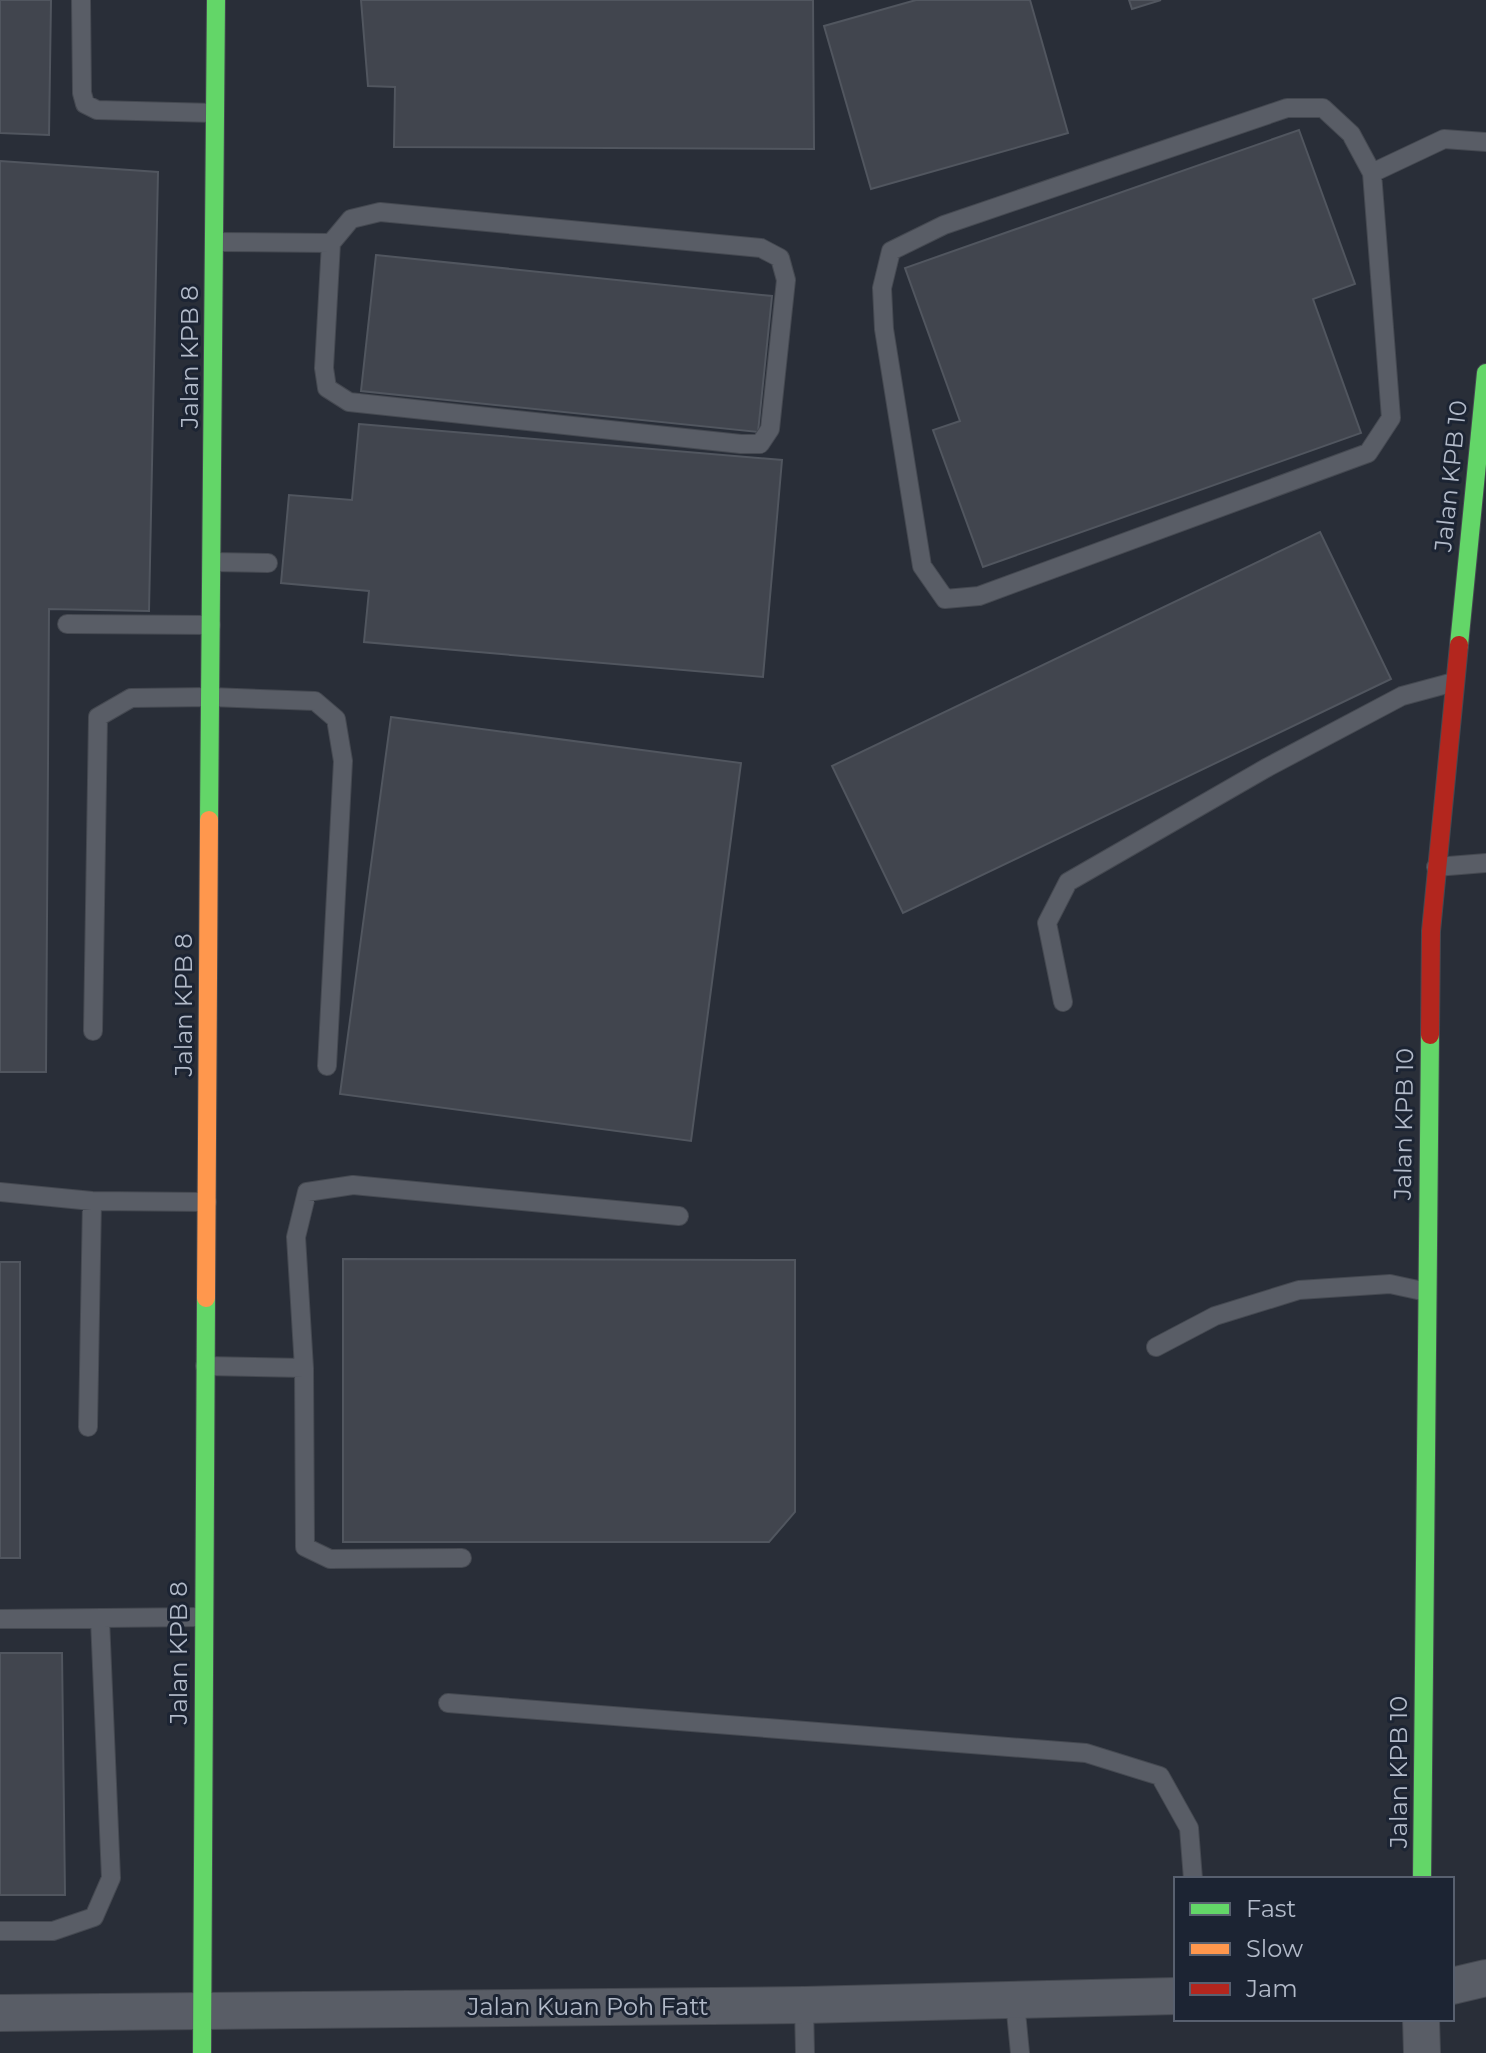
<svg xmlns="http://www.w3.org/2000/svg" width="1486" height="2053" font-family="Montserrat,sans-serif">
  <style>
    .building { fill: #41454e; stroke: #51565f; stroke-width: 2 }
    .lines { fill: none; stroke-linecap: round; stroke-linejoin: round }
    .lane-casing { stroke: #454951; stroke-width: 20 }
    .street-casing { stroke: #454951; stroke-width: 38 }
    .fast-casing { stroke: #454951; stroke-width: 20 }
    .slow-casing { stroke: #454951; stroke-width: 20 }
    .jam-casing { stroke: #454951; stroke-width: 20 }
    .lane { stroke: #595d66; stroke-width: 18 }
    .street { stroke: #595d66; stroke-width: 36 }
    .fast { stroke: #63d668; stroke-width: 18 }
    .slow { stroke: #ff974d; stroke-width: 18 }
    .jam { stroke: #b3261e; stroke-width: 18 }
    .labels { text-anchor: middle; stroke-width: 6; stroke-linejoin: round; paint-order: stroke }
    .street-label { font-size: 24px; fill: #b2bac9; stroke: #1c2433 }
  </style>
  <rect width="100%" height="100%" fill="#292e38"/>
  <!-- building -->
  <path class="building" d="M 0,0 L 51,0 L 49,135 L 0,133 Z
    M 361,0 L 813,0 L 814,149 L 394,147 L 395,87 L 368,86 Z
    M 916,0 L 1030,0 L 1068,133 L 871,189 L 824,26 Z
    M 1129,0 L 1161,0 L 1132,9 Z
    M 1299,130 L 1355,284 L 1313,299 L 1361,433 L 983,567 L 933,430 L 960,421 L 905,268 Z
    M 0,161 L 158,172 L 149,611 L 49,609 L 46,1072 L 0,1072 Z
    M 376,255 L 772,296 L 758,432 L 361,391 Z
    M 359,424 L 782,460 L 763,677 L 364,642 L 369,591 L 281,583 L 289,495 L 352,500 Z
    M 1320,532 L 1391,679 L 903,913 L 832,766 Z
    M 391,717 L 741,763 L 691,1141 L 340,1094 Z
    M 343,1259 L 795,1260 L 795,1512 L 769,1542 L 343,1542 Z
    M 0,1262 L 20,1262 L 20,1558 L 0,1558 Z
    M 0,1653 L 62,1653 L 65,1895 L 0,1895 Z"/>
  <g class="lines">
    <!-- lane casing -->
    <g class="lane-casing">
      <path id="lane" d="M 81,0 L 82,93 L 85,104 L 97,110 L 215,113
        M 1372,173 L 1351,134 L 1323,108 L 1287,108 L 944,225 L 891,251 L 882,288 L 884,329 L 922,566 L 945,599 L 979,596 L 1368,453 L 1391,418 L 1372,173 L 1444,139 L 1486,142
        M 380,212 L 761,248 L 780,258 L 786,280 L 770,429 L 760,444 L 741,444 L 349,402 L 327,388 L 324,368 L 331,243 L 351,219 Z
        M 215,242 L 331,243
        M 212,562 L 268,563
        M 67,624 L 211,625
        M 1436,867 L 1486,863
        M 1063,1002 L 1047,923 L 1068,882 L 1268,767 L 1402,696 L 1454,682
        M 93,1031 L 98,717 L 131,698 L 211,697 L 315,701 L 336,719 L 343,761 L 327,1066
        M 0,1192 L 92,1201 L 207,1202
        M 1156,1347 L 1215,1316 L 1299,1290 L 1390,1284 L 1427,1292
        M 205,1366 L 304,1368 L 296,1237 L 307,1192 L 353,1185 L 679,1216
        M 304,1368 L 305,1547 L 330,1559 L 462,1558
        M 88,1427 L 92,1201
        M 0,1619 L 203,1617
        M 448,1703 L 1086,1753 L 1160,1776 L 1189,1828 L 1193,1879
        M 0,1931 L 53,1931 L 94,1917 L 111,1878 L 100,1619
        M 1015,2002 L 1020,2053
        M 804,2005 L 805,2053"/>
    </g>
    <!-- street casing -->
    <g class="street-casing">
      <path id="street" d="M 1452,1986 L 1486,1978
        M 0,2013 L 804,2005 L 1176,1996
        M 1421,2019 L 1422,2053"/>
    </g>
    <!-- fast casing -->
    <g class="fast-casing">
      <path id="fast" d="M 1459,645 L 1486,373
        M 209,820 L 216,0
        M 1422,1879 L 1430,1035
        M 202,2053 L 206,1298"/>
    </g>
    <!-- slow casing -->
    <g class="slow-casing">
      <path id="slow" d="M 206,1298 L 209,820"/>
    </g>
    <!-- jam casing -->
    <g class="jam-casing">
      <path id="jam" d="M 1430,1035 L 1431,931 L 1459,645"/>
    </g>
    <!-- lane -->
    <use href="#lane" class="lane"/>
    <!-- street -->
    <use href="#street" class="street"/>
    <!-- fast -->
    <use href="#fast" class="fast"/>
    <!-- slow -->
    <use href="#slow" class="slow"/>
    <!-- jam -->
    <use href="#jam" class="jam"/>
  </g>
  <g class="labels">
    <!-- street labels -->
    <g class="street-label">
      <text transform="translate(190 357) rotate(-90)" y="8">Jalan KPB 8</text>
      <text transform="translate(1451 476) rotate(-84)" y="8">Jalan KPB 10</text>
      <text transform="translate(184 1005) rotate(-90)" y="8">Jalan KPB 8</text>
      <text transform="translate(1404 1124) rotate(-89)" y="8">Jalan KPB 10</text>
      <text transform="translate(179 1653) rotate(-90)" y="8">Jalan KPB 8</text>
      <text transform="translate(1399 1772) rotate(-90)" y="8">Jalan KPB 10</text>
      <text x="588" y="2015">Jalan Kuan Poh Fatt</text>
    </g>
  </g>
  <!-- legend -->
  <rect x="1174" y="1877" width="280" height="144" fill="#1c2433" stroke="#58606f" stroke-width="2"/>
  <rect x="1190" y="1903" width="40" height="12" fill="#63d668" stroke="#58606f" stroke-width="2"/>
  <text x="1246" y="1917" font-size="24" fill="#b2bac9">Fast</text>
  <rect x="1190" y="1943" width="40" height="12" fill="#ff974d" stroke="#58606f" stroke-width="2"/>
  <text x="1246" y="1957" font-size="24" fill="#b2bac9">Slow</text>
  <rect x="1190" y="1983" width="40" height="12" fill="#b3261e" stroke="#58606f" stroke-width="2"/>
  <text x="1246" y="1997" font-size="24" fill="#b2bac9">Jam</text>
</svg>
